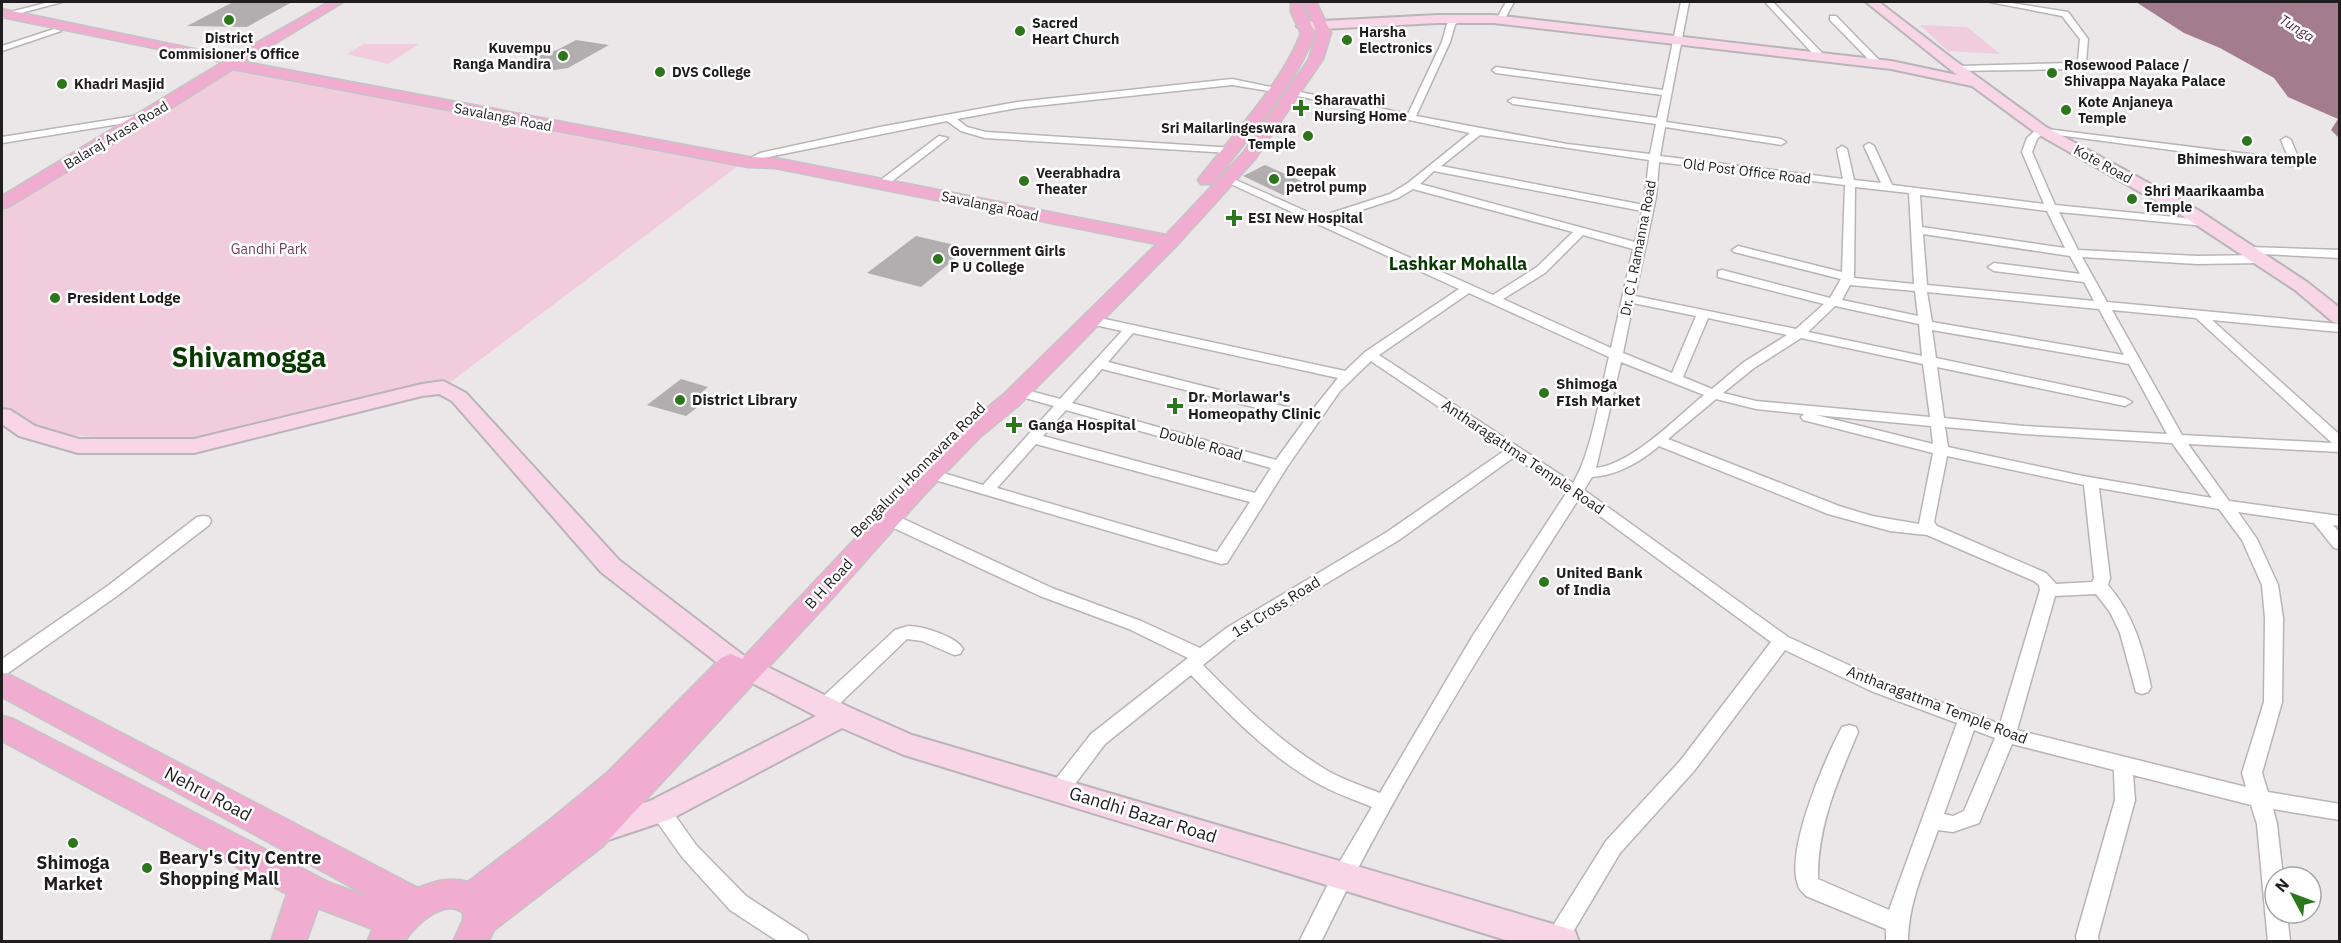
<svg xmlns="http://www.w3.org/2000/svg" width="2341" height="943" font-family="'IBM Plex Sans',sans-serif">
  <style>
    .green { fill: #f1ccdc }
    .water { fill: #a37d8e }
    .building { fill: #b2aeb0 }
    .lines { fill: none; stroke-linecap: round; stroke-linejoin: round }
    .street-casing { stroke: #b9b4b6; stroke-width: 3 }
    .secondary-casing { stroke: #b9b4b6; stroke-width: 4 }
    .primary-casing { stroke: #c5c4c4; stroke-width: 3 }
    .street { fill: #fff; fill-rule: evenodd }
    .secondary { fill: #f8d6e7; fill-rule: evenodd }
    .primary { fill: #f1add0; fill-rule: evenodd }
    .poi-dot { fill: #2c761b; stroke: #fff; stroke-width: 2 }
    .labels { text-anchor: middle; stroke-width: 5; stroke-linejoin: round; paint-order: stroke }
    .far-poi-label { font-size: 14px; font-weight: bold; fill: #1f1d1e; stroke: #fff; text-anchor: start }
    .far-water-label { font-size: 14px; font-style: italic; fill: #56233d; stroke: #fff }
    .far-street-label { font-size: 14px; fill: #1f1d1e; stroke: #fff }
    .far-park-label { font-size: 14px; fill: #733d58; stroke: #fff }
    .poi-label { font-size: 15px; font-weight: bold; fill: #1f1d1e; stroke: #fff; text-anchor: start }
    .street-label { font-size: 15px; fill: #1f1d1e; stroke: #fff }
    .far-district-label { font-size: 18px; font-weight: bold; fill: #073900; stroke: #fff }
    .near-street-label { font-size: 18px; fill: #1f1d1e; stroke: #fff }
    .near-poi-label { font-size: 18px; font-weight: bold; fill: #1f1d1e; stroke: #fff; text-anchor: start }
    .town-label { font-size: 27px; font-weight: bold; fill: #073900; stroke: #fff }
  </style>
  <rect width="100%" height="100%" fill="#ebe6e8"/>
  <!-- green -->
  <path class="green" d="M 1920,25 L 1967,27 L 2000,54 L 1948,51 Z
    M 364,44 L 419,44 L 388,64 L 347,54 Z
    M 236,64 L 743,162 L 448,384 L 194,446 L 27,431 L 2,424 L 2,204 Z"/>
  <!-- water -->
  <path class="water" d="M 2136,2 L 2339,2 L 2339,138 L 2331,130 L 2338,119 L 2288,97 L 2274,78 L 2220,48 L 2184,33 Z"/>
  <!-- building -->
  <path class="building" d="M 233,2 L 292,2 L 247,27 L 187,26 Z
    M 576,40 L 609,45 L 568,68 L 549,71 L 544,67 L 515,64 L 557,50 Z
    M 1265,165 L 1308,184 L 1283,195 L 1243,176 Z
    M 916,236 L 968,248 L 921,287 L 867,273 Z
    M 681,379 L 708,387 L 702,392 L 713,395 L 686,416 L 647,405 Z"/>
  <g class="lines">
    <!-- street casing -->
    <g class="street-casing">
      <path id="street" d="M 50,2 L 62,2 L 2,18 L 2,14 Z
        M 1506,2 L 1514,2 L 1503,22 L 1497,22 L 1496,20 Z
        M 1681,2 L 1689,2 L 1666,122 L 1781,139 L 1786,142 L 1781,145 L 1665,127 L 1660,156 L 1843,179 L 1837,149 L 1842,146 L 1847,149 L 1854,180 L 1881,183 L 1864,146 L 1869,143 L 1874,146 L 1892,185 L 2044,204 L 2022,152 L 2027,138 L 2038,128 L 2289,159 L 2281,140 L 2286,137 L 2291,140 L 2300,162 L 2292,166 L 2043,133 L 2037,139 L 2032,152 L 2055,205 L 2205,220 L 2211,223 L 2205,226 L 2059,212 L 2078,250 L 2197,256 L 2261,255 L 2267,259 L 2261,263 L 2197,264 L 2082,257 L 2107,302 L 2340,324 L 2340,332 L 2212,320 L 2340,435 L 2340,452 L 2188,444 L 2229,501 L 2340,516 L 2340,526 L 2333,525 L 2340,533 L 2340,549 L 2334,548 L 2314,523 L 2238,512 L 2257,539 L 2278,585 L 2283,618 L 2282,702 L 2262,773 L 2268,792 L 2340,804 L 2340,820 L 2273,809 L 2277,824 L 2283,877 L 2275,877 L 2275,913 L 2287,913 L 2290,942 L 2268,942 L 2257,824 L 2251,805 L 2133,775 L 2135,800 L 2098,936 L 2099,942 L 2077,942 L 2076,936 L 2115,800 L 2114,770 L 2012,744 L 1979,823 L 1953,832 L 1938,830 C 1925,867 1908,903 1908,942 L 1886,942 L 1886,929 L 1806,896 C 1803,892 1799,890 1798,885 C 1785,850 1825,759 1842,727 L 1849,725 L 1856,727 L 1858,732 C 1838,780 1817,826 1818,879 L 1889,910 L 1957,723 L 1871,691 L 1785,650 L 1694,771 L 1620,853 L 1567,942 L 1547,942 L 1549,932 L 1606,841 L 1680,761 L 1771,642 L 1578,500 C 1486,643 1395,788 1321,942 L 1299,942 L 1336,868 L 1372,807 C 1353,799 1334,793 1317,783 C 1269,756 1229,714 1191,675 L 1105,744 L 1066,796 L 1059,798 L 1052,796 L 1049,790 L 1052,784 L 1091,734 L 1188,658 L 1129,629 L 1040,596 L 883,523 L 881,519 L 883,515 L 895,515 L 1052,588 L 1141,621 L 1200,648 L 1228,627 L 1387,532 L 1504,451 L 1371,361 L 1340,391 L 1287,467 L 1227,563 L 1221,564 L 925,477 L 922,474 L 930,469 L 983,485 L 1054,406 L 1014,395 L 1012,392 L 1014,389 L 1019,388 L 1060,399 L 1122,331 L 1086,323 L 1085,320 L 1086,317 L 1091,316 L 1345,371 L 1365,352 L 1459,289 L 1220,179 L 1221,177 L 1229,177 L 1319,217 L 1390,194 L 1408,183 L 1470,133 L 1293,95 L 1288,92 L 1290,90 L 1408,114 L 1442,42 L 1447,24 L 1457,16 L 1461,18 L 1455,25 L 1450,42 L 1416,116 L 1567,144 L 1650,154 L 1656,124 L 1513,104 L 1508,101 L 1513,98 L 1657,118 L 1662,95 L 1496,73 L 1492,70 L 1496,67 L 1663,90 ZM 1480,135 L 1649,160 L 1644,205 L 1441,166 ZM 1659,162 L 1845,185 L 1842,272 L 1738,246 L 1732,250 L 1734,252 L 1841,279 L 1830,298 L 1722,270 L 1718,271 L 1718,277 L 1824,304 L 1796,329 L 1635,296 L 1656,197 ZM 1434,171 L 1642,211 L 1635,242 L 1420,184 ZM 1855,187 L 1909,193 L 1914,284 L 1854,278 ZM 1413,189 L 1573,232 L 1537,267 L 1493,295 L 1328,221 L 1398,198 ZM 1920,195 L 2047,211 L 2065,248 L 1922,227 ZM 1923,234 L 2070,256 L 2080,274 L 1994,263 L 1988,267 L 1994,271 L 2084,282 L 2094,301 L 1927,285 ZM 1583,235 L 1633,249 L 1611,348 L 1503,299 L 1545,273 ZM 1850,285 L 1915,291 L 1918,316 L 1842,300 ZM 1927,292 L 2099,309 L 2124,355 L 1932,322 ZM 1469,293 L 1609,357 C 1600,392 1592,453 1573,483 L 1379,355 ZM 1633,303 L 1696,316 L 1672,373 L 1623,353 ZM 1835,306 L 1919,324 L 1922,356 L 1808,332 ZM 2112,310 L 2196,318 L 2332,443 L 2182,435 ZM 1708,318 L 1787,335 L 1744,362 L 1712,389 L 1683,377 ZM 1932,330 L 2129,364 L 2167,434 L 2024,426 L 1944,418 L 1937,367 L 2125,406 L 2132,402 L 2125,398 L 1936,358 ZM 1133,333 L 1338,378 L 1310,413 L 1108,362 ZM 1801,338 L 1923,364 L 1930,417 L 1756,401 L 1723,393 L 1754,368 ZM 1621,362 L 1704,395 C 1676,418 1632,464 1596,468 ZM 1102,369 L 1305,420 L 1276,460 L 1072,403 ZM 1716,399 L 1756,409 L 1804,414 L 1801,417 L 1803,420 L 1933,453 L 1919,524 L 1872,516 L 1839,506 L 1668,439 ZM 1066,410 L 1271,468 L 1255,493 L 1043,436 ZM 1816,415 L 1931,426 L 1933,444 ZM 1945,427 L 2024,434 L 2172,443 L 2212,498 L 2083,476 L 1948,447 ZM 1036,444 L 1250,502 L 1217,552 L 997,488 ZM 1659,446 L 1828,514 L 1890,531 L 1927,535 L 2034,581 L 2039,585 L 2040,590 L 2000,724 L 1883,681 L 1788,637 L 1584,490 L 1592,477 C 1618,475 1640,462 1659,446 ZM 1947,456 L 2084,485 L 2094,578 L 2092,582 L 2056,584 L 2046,573 L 1937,526 L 1934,522 ZM 1514,457 L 1567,492 L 1472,637 L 1380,793 C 1362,786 1344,780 1328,771 C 1281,743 1241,704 1203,665 L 1240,635 L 1399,540 ZM 2099,488 L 2219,509 L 2242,540 L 2262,585 L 2265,618 L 2264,702 L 2242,773 L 2246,787 L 2017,730 L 2055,596 L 2096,594 L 2110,612 L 2120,633 L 2136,692 L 2142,694 L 2148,692 L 2151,687 C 2143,649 2134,615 2108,585 L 2110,578 ZM 1974,730 L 1995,738 L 1964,811 L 1953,816 L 1944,814 Z
        M 1765,2 L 1773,2 L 1823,54 L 1823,58 L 1817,58 Z
        M 1990,2 L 2005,2 L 2068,12 L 2088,39 L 2086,62 L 2073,69 L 1955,71 L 1954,69 L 1958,66 L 2072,63 L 2078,61 L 2080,39 L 2062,16 Z
        M 1830,16 L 1836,16 L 1880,61 L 1880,65 L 1874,65 L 1830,20 Z
        M 54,29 L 61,31 L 2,51 L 2,46 Z
        M 1232,79 L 1280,89 L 1275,92 L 1232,85 L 1017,108 L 957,119 L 967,127 L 986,132 L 1234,148 L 1235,150 L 1230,153 L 985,138 L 961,131 L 947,121 L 763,158 L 748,165 L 743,162 L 760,153 L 880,127 L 1017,102 Z
        M 147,114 L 152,117 L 150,119 L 2,143 L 2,137 Z
        M 939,136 L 948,138 L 886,186 L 878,186 L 878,182 Z
        M 2248,247 L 2340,250 L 2340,258 L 2244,253 L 2244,249 Z
        M 203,516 L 209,517 L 211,521 L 209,525 L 121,593 L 8,673 L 2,674 L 2,659 L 109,585 L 197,517 Z
        M 908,626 C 922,626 956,636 963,649 L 960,654 L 954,655 L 922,641 L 907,639 L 831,712 L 824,714 L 817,712 L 815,707 L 817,702 L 895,630 Z
        M 660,802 L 667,804 L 696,845 L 746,896 L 806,935 L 809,942 L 779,942 L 730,910 L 682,857 L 653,816 L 650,810 L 653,804 Z"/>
    </g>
    <!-- secondary casing -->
    <g class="secondary-casing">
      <path id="secondary" d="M 1866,2 L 1879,2 L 1953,59 L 2046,127 L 2198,210 L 2307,282 L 2340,308 L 2340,324 L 2333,322 L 2295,290 L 2186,218 L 2036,133 L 1972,86 L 1891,69 L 1494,23 L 1438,23 L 1303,30 L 1297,26 L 1303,22 L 1438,15 L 1494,15 L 1891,61 L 1957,75 Z
        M 443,381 L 466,393 L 619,560 L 743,655 L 851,708 L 912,735 L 1563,927 L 1575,931 L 1579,942 L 1512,942 L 904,755 L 842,728 L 671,819 L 596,844 L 585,840 L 581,831 L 585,822 L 650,801 L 816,716 L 725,669 L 601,572 L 452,401 L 439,394 L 422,396 L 194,453 L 78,453 L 19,436 L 2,424 L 2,409 L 10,410 L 35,426 L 79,439 L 194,439 L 422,384 Z"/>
    </g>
    <!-- primary casing -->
    <g class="primary-casing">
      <path id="primary" d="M 329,2 L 343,2 L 244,62 L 748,157 L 775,158 L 1166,235 L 1243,153 L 1309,59 L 1317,33 L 1304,2 L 1316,2 L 1331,33 L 1323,59 L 1255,159 L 1177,245 L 1019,405 L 981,436 L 923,496 L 835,595 L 603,846 L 494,930 L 488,942 L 453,942 L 463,920 L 463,913 C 444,897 414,926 404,942 L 367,942 L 373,929 L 318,908 L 306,942 L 271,942 L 287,894 L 2,741 L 2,716 L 13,719 L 330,883 L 370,897 L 2,697 L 2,673 L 12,676 L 418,888 C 435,881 450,877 468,882 L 550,820 L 607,773 L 721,658 L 731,654 L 742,659 L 905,486 L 965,426 L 1003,395 L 1157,244 L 775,168 L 748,167 L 233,69 L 152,120 L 8,207 L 2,208 L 2,196 L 223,62 L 2,17 L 2,9 L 232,57 Z
        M 1291,2 L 1301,2 L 1315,33 C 1298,82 1245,141 1213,184 L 1201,184 L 1198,180 L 1201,176 C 1233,135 1284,80 1301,33 L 1291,12 Z"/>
    </g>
    <!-- street -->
    <use href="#street" class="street"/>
    <!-- secondary -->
    <use href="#secondary" class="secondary"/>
    <!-- primary -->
    <use href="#primary" class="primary"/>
  </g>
  <!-- markers -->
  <g class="poi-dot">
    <circle cx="229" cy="20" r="6"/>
    <circle cx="1020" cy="31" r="6"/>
    <circle cx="1347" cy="40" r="6"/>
    <circle cx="563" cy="56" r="6"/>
    <circle cx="660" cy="72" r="6"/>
    <circle cx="2052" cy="73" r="6"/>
    <circle cx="62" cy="84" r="6"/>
    <path d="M1298 99h6v6h6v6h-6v6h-6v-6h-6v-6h6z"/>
    <circle cx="2066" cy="110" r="6"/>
    <circle cx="1308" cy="136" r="6"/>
    <circle cx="2247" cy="141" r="6"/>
    <circle cx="1274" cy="179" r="6"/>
    <circle cx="1024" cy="181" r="6"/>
    <circle cx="2132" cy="199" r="6"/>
    <path d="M1231 209h6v6h6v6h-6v6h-6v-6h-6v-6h6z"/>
    <circle cx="938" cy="259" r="6"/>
    <circle cx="55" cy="298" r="6"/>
    <circle cx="1544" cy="393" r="6"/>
    <circle cx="680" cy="400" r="6"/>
    <path d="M1172 397h6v6h6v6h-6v6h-6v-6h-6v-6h6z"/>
    <path d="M1011 416h6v6h6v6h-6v6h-6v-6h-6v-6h6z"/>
    <circle cx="1544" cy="582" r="6"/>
    <circle cx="73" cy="843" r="6"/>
    <circle cx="147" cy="868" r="6"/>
  </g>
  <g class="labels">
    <!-- far-poi labels -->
    <g class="far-poi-label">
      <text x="1032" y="28">Sacred<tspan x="1032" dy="16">Heart Church</tspan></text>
      <text x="1359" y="37">Harsha<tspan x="1359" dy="16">Electronics</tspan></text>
      <text x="229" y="43" text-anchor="middle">District<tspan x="229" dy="16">Commisioner's Office</tspan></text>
      <text x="551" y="53" text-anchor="end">Kuvempu<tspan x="551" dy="16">Ranga Mandira</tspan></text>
      <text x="2064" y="70">Rosewood Palace /<tspan x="2064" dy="16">Shivappa Nayaka Palace</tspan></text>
      <text x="672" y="77">DVS College</text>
      <text x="74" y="89">Khadri Masjid</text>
      <text x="1314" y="105">Sharavathi<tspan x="1314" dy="16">Nursing Home</tspan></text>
      <text x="2078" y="107">Kote Anjaneya<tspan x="2078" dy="16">Temple</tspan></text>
      <text x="1296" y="133" text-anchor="end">Sri Mailarlingeswara<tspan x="1296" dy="16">Temple</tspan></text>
      <text x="2247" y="164" text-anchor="middle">Bhimeshwara temple</text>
      <text x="1286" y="176">Deepak<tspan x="1286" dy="16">petrol pump</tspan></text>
      <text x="1036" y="178">Veerabhadra<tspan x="1036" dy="16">Theater</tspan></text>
      <text x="2144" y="196">Shri Maarikaamba<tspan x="2144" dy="16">Temple</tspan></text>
      <text x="1248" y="223">ESI New Hospital</text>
      <text x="950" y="256">Government Girls<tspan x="950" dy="16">P U College</tspan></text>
    </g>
    <!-- far-water labels -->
    <g class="far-water-label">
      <text transform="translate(2297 28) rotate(32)" y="5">Tunga</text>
    </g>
    <!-- far-street labels -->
    <g class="far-street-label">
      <text transform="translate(503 117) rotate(11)" y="5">Savalanga Road</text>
      <text transform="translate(116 135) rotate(-31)" y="5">Balaraj Arasa Road</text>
      <text transform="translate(2103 164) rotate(29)" y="5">Kote Road</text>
      <text transform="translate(1747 171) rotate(7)" y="5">Old Post Office Road</text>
      <text transform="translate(990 206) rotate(12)" y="5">Savalanga Road</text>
      <text transform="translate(1638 248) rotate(-79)" y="5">Dr. C L Ramanna Road</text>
    </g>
    <!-- far-park labels -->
    <g class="far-park-label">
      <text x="269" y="254">Gandhi Park</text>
    </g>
    <!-- poi labels -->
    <g class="poi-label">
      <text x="67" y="303">President Lodge</text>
      <text x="1556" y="389">Shimoga<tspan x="1556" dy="17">FIsh Market</tspan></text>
      <text x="1188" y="402">Dr. Morlawar's<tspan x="1188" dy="17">Homeopathy Clinic</tspan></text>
      <text x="692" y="405">District Library</text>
      <text x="1028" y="430">Ganga Hospital</text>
      <text x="1556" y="578">United Bank<tspan x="1556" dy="17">of India</tspan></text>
    </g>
    <!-- street labels -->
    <g class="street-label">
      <text transform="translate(1201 444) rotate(16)" y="5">Double Road</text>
      <text transform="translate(1523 457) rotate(34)" y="5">Antharagattma Temple Road</text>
      <text transform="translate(918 470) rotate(-45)" y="5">Bengaluru Honnavara Road</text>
      <text transform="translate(829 584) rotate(-47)" y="5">B H Road</text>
      <text transform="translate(1276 607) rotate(-32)" y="5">1st Cross Road</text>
      <text transform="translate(1937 705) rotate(21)" y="5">Antharagattma Temple Road</text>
    </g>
    <!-- far-district labels -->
    <g class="far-district-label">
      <text x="1458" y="270">Lashkar Mohalla</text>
    </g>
    <!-- near-street labels -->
    <g class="near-street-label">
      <text transform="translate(208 794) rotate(28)" y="6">Nehru Road</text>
      <text transform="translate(1143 815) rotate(17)" y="6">Gandhi Bazar Road</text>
    </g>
    <!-- near-poi labels -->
    <g class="near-poi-label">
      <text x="159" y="864">Beary's City Centre<tspan x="159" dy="21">Shopping Mall</tspan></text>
      <text x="73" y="869" text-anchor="middle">Shimoga<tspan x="73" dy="21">Market</tspan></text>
    </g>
    <!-- town labels -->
    <g class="town-label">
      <text x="249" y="367">Shivamogga</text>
    </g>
  </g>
  <!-- border -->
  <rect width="2341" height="943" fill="none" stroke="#1f1d1e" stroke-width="6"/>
  <!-- north arrow -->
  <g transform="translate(2293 895) rotate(311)"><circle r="28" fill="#ffffff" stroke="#a5a5a5" stroke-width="1.5"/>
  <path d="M0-4.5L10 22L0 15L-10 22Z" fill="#2c761b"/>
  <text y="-9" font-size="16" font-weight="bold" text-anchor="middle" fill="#1f1d1e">N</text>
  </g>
</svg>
